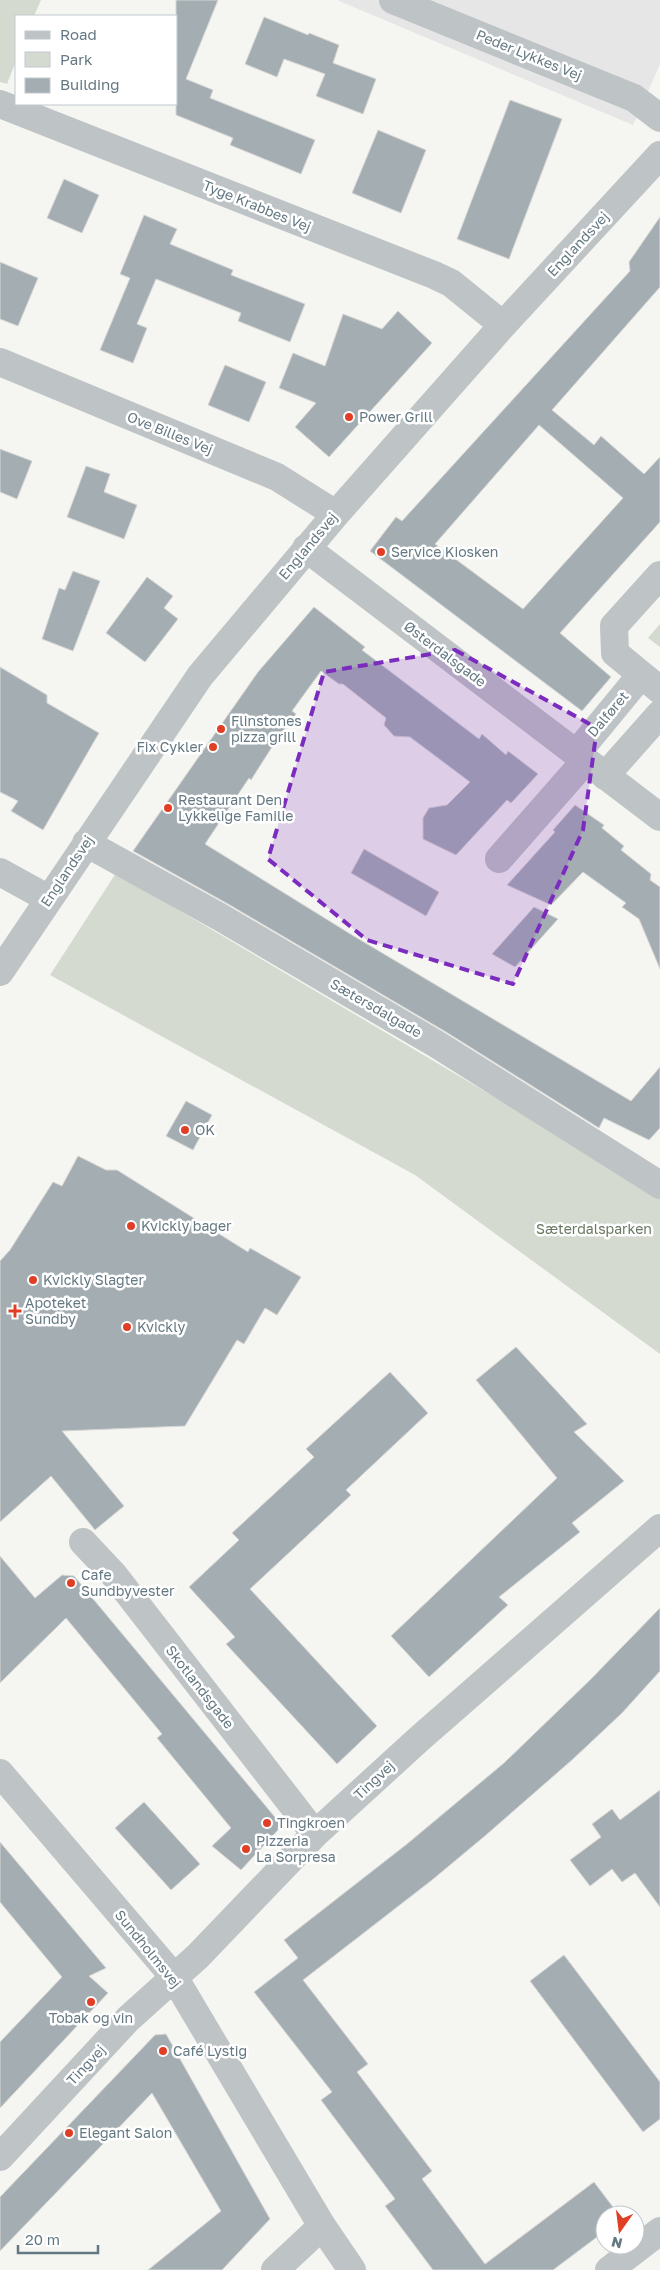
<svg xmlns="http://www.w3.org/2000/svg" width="660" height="2270" font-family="'Golos Text',sans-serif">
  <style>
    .built { fill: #e5e6e5 }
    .green { fill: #d5dad0 }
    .building { fill: #a4aeb2; stroke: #d6d6d4; fill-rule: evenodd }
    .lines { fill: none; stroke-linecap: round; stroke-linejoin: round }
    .minor { stroke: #bec3c5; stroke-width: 28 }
    .marked { fill: #7b2cbf; fill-opacity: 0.2; stroke: #7b2cbf; stroke-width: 4; stroke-dasharray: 10 6; stroke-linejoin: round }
    .poi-dot { fill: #e03f26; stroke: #fff; stroke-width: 2 }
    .labels { text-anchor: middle; stroke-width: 5; stroke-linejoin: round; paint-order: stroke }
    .street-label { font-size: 14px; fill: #647882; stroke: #fff }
    .poi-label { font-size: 14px; fill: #647882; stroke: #fff; text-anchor: start }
    .park-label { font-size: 14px; fill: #6a7963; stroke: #fff }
  </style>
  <rect width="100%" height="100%" fill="#f5f5f1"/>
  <!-- built -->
  <path class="built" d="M 337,0 L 660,0 L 660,64 L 633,125 Z"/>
  <!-- green -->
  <path class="green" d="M 0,0 L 41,0 L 34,16 L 16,16 L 16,61 L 7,84 L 0,82 Z
    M 660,624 L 660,647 L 648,638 Z
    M 116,873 L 660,1195 L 660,1354 L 415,1175 L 50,975 Z"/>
  <!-- building -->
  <path class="building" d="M 176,0 L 218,0 L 186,79 L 213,90 L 210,98 L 315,140 L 301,174 L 230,145 L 233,138 L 176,115 Z
    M 264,17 L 308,35 L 309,33 L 339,45 L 333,63 L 376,79 L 363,114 L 316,96 L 325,74 L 284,59 L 277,77 L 245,64 Z
    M 510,100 L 562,119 L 509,259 L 457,239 Z
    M 378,130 L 426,150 L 401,213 L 352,193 Z
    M 64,179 L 99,195 L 82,233 L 47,218 Z
    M 144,215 L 177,229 L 170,244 L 233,270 L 231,275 L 305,304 L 290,342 L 238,321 L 241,313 L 156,279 L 137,324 L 147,328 L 133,363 L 100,350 L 130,278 L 120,274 Z
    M 660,217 L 660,287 L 552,410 L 594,445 L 601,436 L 644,474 L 660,457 L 660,522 L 560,633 L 611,677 L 582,711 L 370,551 L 396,517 L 402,521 L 630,271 L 629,262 ZM 539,425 L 623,498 L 523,609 L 435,544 Z
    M 0,262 L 38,278 L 18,326 L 0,319 Z
    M 398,311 L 432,343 L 329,457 L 295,427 L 316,403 L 279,388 L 293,353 L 325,366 L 343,314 L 382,329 Z
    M 225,365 L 266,382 L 249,422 L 208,405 Z
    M 0,449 L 32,461 L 17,499 L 0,492 Z
    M 86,466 L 110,474 L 104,492 L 137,505 L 124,539 L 67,517 Z
    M 73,571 L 100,581 L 73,651 L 42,639 L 59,588 L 65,590 Z
    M 147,577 L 173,596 L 164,608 L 178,619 L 145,662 L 106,633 Z
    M 314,607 L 365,647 L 362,650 L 479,739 L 482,734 L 506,755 L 508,751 L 538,774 L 511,803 L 507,800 L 456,855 L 423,839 L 423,818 L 429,808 L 447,805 L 470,782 L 410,737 L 394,736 L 384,725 L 386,718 L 343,684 L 339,684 L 321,671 L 292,711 L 296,714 L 272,747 L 251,780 L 249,778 L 205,844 L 352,935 L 631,1101 L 660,1067 L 660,1128 L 649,1140 L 604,1118 L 599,1128 L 446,1032 L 228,904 L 133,851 L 258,672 Z
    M 0,667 L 47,695 L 47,703 L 99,733 L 43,830 L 11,811 L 18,801 L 0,792 Z
    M 575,805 L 604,825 L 602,828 L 624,846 L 621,850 L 651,874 L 650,880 L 660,887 L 660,969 L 639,919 L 622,907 L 626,903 L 583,872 L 551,905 L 507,885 L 555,832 L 553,830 Z
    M 364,849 L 439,892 L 426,916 L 351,873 Z
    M 534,907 L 558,919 L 515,967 L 492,954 Z
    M 186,1101 L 212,1115 L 193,1150 L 166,1136 Z
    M 78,1156 L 106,1170 L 117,1170 L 248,1252 L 250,1248 L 301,1277 L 277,1315 L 265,1308 L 244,1344 L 237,1340 L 185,1426 L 62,1431 L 124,1506 L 95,1530 L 51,1476 L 0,1522 L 0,1261 L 10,1250 L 53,1182 L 62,1186 Z
    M 516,1347 L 587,1424 L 574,1432 L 624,1481 L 572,1523 L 580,1532 L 499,1597 L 508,1605 L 429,1677 L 391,1636 L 557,1478 L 476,1380 Z
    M 390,1372 L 428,1413 L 346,1490 L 351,1495 L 250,1589 L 377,1726 L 337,1764 L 226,1644 L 235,1637 L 189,1587 L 239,1540 L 232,1533 L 314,1457 L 306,1449 Z
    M 0,1556 L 35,1598 L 62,1575 L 74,1576 L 279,1822 L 278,1830 L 241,1870 L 212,1846 L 231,1828 L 157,1738 L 162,1734 L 66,1618 L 0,1683 Z
    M 660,1608 L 660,1671 L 622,1713 L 573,1759 L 486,1835 L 432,1880 L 303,1980 L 368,2064 L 357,2072 L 432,2171 L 422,2179 L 485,2264 L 594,2182 L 619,2215 L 605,2215 L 605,2231 L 553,2270 L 433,2270 L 385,2206 L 395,2199 L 321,2100 L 332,2092 L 254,1992 L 298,1958 L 284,1940 L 407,1844 L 504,1763 L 590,1680 Z
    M 660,1790 L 660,1907 L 635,1873 L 622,1882 L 612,1869 L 590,1886 L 570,1860 L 601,1837 L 592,1824 L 612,1809 L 620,1820 Z
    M 144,1802 L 200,1864 L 171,1890 L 115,1828 Z
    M 0,1842 L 106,1968 L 89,1976 L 108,1993 L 0,2108 L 0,2042 L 62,1977 L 0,1902 Z
    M 564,1955 L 660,2082 L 660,2119 L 643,2132 L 530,1981 Z
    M 166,2034 L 270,2219 L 222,2270 L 148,2270 L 221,2211 L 152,2093 L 0,2251 L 0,2197 L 155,2035 Z"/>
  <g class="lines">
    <!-- minor -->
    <path class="minor" d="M 393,0 L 634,98 L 660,118
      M 0,104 L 434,275 L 451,283 L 503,325
      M 0,362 L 277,477 L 336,514
      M 306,548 L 660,817
      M 660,575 L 614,626 L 615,653 L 660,690
      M 576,754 L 641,675
      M 605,776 L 660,714
      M 86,843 L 220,917 L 438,1045 L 660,1185
      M 499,859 L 585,761
      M 0,872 L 49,899
      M 0,972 L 200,676 L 336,514 L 503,325 L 660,155
      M 83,1542 L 114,1575 L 315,1834
      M 0,1773 L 174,1977 L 322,2226 L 352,2270
      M 0,2157 L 128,2019 L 198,1956 L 315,1834 L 419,1739 L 660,1528
      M 275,2270 L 322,2226
      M 609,2270 L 660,2231"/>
  </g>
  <!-- marked area -->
  <path class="marked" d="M 455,650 L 597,728 L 583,830 L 513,984 L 367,940 L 268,859 L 324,672 Z"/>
  <!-- markers -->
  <g class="poi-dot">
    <circle cx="349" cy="417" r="5"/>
    <circle cx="381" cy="552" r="5"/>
    <circle cx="221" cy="729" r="5"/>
    <circle cx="213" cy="747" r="5"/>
    <circle cx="168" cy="808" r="5"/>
    <circle cx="185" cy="1130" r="5"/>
    <circle cx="131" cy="1226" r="5"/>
    <circle cx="33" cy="1280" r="5"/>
    <path d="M12.5 1303.5h5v5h5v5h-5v5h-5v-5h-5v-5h5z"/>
    <circle cx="127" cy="1327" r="5"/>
    <circle cx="71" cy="1583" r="5"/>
    <circle cx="267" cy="1823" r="5"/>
    <circle cx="246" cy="1849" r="5"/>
    <circle cx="91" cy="2002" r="5"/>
    <circle cx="163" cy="2051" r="5"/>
    <circle cx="69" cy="2133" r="5"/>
  </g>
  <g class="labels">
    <!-- street labels -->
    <g class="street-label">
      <text transform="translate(529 55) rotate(22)" y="5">Peder Lykkes Vej</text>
      <text transform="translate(257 206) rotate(22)" y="5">Tyge Krabbes Vej</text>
      <text transform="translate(578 244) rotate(-47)" y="5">Englandsvej</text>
      <text transform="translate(170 433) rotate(22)" y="5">Ove Billes Vej</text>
      <text transform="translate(308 546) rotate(-50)" y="5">Englandsvej</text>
      <text transform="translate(445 654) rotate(37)" y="5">Østerdalsgade</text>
      <text transform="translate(608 714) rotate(-50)" y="5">Dalføret</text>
      <text transform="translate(67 871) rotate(-56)" y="5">Englandsvej</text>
      <text transform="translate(376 1008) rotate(30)" y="5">Sætersdalgade</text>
      <text transform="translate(200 1687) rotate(52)" y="5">Skotlandsgade</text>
      <text transform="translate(374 1780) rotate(-43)" y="5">Tingvej</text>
      <text transform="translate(148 1949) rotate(51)" y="5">Sundholmsvej</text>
      <text transform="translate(86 2065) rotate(-47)" y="5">Tingvej</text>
    </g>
    <!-- poi labels -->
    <g class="poi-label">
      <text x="359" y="422">Power Grill</text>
      <text x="391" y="557">Service Kiosken</text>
      <text x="231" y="726">Flinstones<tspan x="231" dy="16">pizza grill</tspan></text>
      <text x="203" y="752" text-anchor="end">Fix Cykler</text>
      <text x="178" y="805">Restaurant Den<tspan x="178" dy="16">Lykkelige Familie</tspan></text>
      <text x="195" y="1135">OK</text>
      <text x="141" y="1231">Kvickly bager</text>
      <text x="43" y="1285">Kvickly Slagter</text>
      <text x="25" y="1308">Apoteket<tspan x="25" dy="16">Sundby</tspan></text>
      <text x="137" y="1332">Kvickly</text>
      <text x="81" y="1580">Cafe<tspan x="81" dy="16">Sundbyvester</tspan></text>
      <text x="277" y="1828">Tingkroen</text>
      <text x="256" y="1846">Pizzeria<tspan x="256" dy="16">La Sorpresa</tspan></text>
      <text x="91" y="2023" text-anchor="middle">Tobak og vin</text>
      <text x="173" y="2056">Café Lystig</text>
      <text x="79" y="2138">Elegant Salon</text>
    </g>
    <!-- park labels -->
    <g class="park-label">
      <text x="594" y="1234">Sæterdalsparken</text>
    </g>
  </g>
  <!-- legend -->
  <rect x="15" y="15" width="162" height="90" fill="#ffffff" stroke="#c1c9cd"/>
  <rect x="25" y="31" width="25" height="8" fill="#bec3c5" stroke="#c1c9cd"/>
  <text x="60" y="40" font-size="15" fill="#647882">Road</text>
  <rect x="25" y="52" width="25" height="15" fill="#d5dad0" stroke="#c1c9cd"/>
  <text x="60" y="65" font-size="15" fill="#647882">Park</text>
  <rect x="25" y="78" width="25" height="15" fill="#a4aeb2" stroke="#c1c9cd"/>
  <text x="60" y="90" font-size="15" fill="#647882">Building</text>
  <!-- north arrow -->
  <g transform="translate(620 2230) rotate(194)"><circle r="24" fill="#ffffff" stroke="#c1c9cd"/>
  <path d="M0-4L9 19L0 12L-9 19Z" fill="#e03f26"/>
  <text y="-8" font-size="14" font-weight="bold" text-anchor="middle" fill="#647882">N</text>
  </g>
  <!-- scale -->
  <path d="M18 2245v8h80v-8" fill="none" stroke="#647882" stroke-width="2.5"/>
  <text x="25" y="2245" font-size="15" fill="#647882" stroke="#ffffff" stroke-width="4" paint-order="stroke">20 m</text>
</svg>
